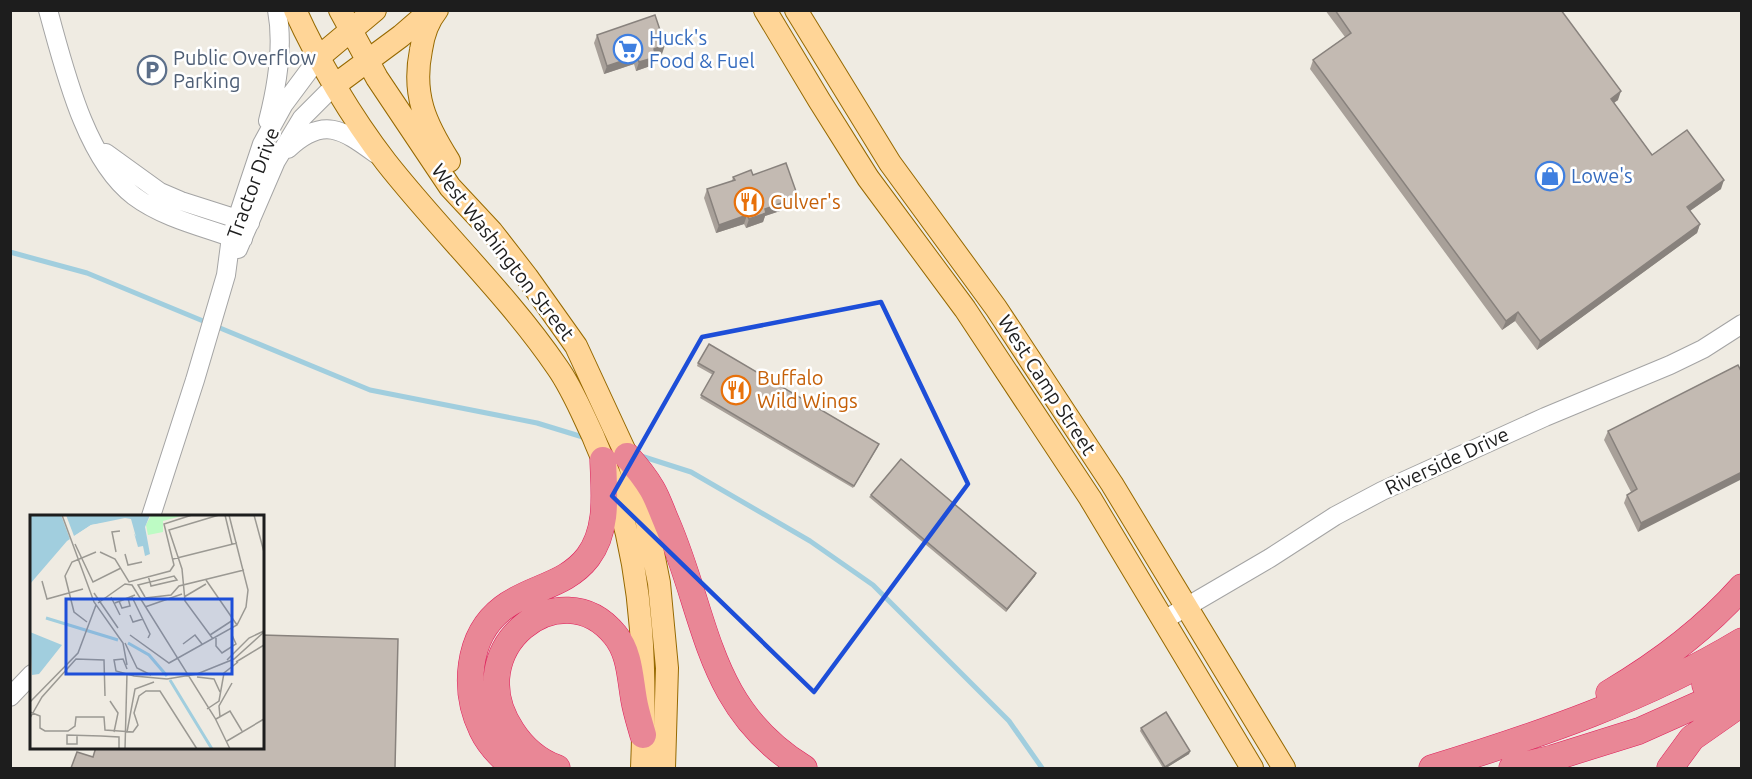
<svg xmlns="http://www.w3.org/2000/svg" width="1752" height="779" font-family="Ubuntu,sans-serif">
  <style>
    .lines { fill: none; stroke-linecap: round; stroke-linejoin: round }
    .stream { stroke: #a1cede; stroke-width: 5 }
    .minor-casing { stroke: #a4a4a4; stroke-width: 20 }
    .major-casing { stroke: #966900; stroke-width: 24 }
    .highway-casing { stroke: #de1e5a; stroke-width: 27 }
    .minor { stroke: #fff; stroke-width: 18 }
    .major { stroke: #ffd597; stroke-width: 22 }
    .highway { stroke: #e98796; stroke-width: 26 }
    .wall { fill: #a8a099 }
    .shaded-wall { fill: #88827d }
    .building { fill: #c3bab2; stroke: #88827d; stroke-width: 1.5 }
    .marked { fill: none; stroke: #1d4ed8; stroke-width: 4.5; stroke-linejoin: round }
    .labels { text-anchor: middle; stroke-width: 5; stroke-linejoin: round; paint-order: stroke }
    .shop-label { font-size: 20px; fill: #366cbe; stroke: #fff; text-anchor: start }
    .service-label { font-size: 20px; fill: #4e5e75; stroke: #fff; text-anchor: start }
    .street-label { font-size: 20px; fill: #1d1d1d; stroke: #fff }
    .food-label { font-size: 20px; fill: #c56008; stroke: #fff; text-anchor: start }
    .inset-river { fill: none; stroke: #a1cede; stroke-width: 3 }
    .inset-road { fill: none; stroke: #9b9993; stroke-width: 1.5 }
    .view { fill: #1d4ed8; fill-opacity: 0.15; stroke: #1d4ed8; stroke-width: 3 }
    .inset-edge { fill: none; stroke: #1d1d1d; stroke-width: 3 }
  </style>
  <rect width="100%" height="100%" fill="#efebe2"/>
  <g class="lines">
    <!-- stream -->
    <path class="stream" d="M 10,252 L 87,273 L 370,390 L 537,423 L 586,438
      M 641,456 L 691,472 L 810,541 L 873,585 L 1009,721 L 1042,768"/>
    <!-- minor casing -->
    <g class="minor-casing">
      <path id="minor" d="M 48,10 C 64,67 85,159 134,196 C 162,217 199,226 231,237 L 243,239
        M 268,121 C 277,86 284,47 277,10
        M 288,149 C 323,116 342,129 376,154
        M 106,153 L 160,192 L 181,201 L 250,223
        M 238,249 L 276,161 L 302,118 L 335,85
        M 151,516 L 195,380 L 226,275 L 231,237 L 262,144 L 284,104 L 319,57
        M 1164,620 L 1270,558 L 1335,516 L 1382,491 L 1545,417 L 1670,365 L 1703,349 L 1742,324
        M 10,697 L 32,674"/>
    </g>
    <!-- major casing -->
    <g class="major-casing">
      <path id="major" d="M 295,10 C 318,61 352,118 386,162 C 441,232 507,294 557,367 C 572,388 582,413 593,436 C 600,454 609,472 615,490 C 644,581 646,674 642,768
        M 340,10 L 377,78 L 450,187 L 492,232 L 527,277 L 576,346 L 627,456 L 646,518 L 659,583 L 667,668 L 664,768
        M 437,10 C 428,21 423,36 421,50 C 412,95 425,123 449,161
        M 765,10 L 819,100 L 868,178 L 965,309 L 1090,498 L 1252,768
        M 796,10 L 890,163 L 996,308 L 1112,484 L 1284,768
        M 319,57 L 375,10
        M 335,85 L 401,36 L 431,10"/>
    </g>
    <!-- highway casing -->
    <g class="highway-casing">
      <path id="highway" d="M 627,456 C 636,466 645,477 652,489 C 658,499 662,512 667,523 C 708,618 706,708 804,768
        M 1705,685 L 1742,665
        M 1609,693 C 1658,664 1704,630 1742,587
        M 514,768 C 501,757 489,745 482,730 C 463,691 466,636 503,608 C 530,587 566,586 588,557 C 609,529 604,492 603,460
        M 557,768 C 538,761 523,748 512,731 C 457,649 561,568 615,635 C 630,653 630,678 634,700 C 636,712 640,724 643,735
        M 1432,768 C 1539,735 1646,699 1742,641
        M 1512,768 L 1553,758 L 1639,731 L 1742,685
        M 1670,768 L 1692,738 L 1742,703"/>
    </g>
    <!-- minor -->
    <use href="#minor" class="minor"/>
    <!-- major -->
    <use href="#major" class="major"/>
    <!-- highway -->
    <use href="#highway" class="highway"/>
  </g>
  <!-- wall -->
  <path class="wall" d="M 1325,10 L 1561,10 L 1618,100 L 1614,103 L 1652,155 L 1721,189 L 1690,211 L 1700,224 L 1697,233 L 1537,350 L 1515,321 L 1502,330 L 1310,69 L 1313,60 L 1345,37 Z
    M 597,35 L 662,54 L 656,56 L 653,65 L 636,71 L 634,64 L 604,74 L 594,43 Z
    M 753,175 L 795,206 L 765,216 L 763,222 L 746,228 L 744,224 L 716,233 L 704,198 L 707,189 L 732,181 L 733,177 Z
    M 698,363 L 878,447 L 853,488 L 700,398 L 713,375 L 697,366 Z
    M 1738,365 L 1638,532 L 1624,503 L 1627,495 L 1631,492 L 1604,440 L 1608,431 Z
    M 871,495 L 1036,573 L 1035,576 L 1006,612 L 869,497 Z
    M 1141,728 L 1190,751 L 1189,754 L 1166,768 L 1163,768 L 1140,731 Z"/>
  <!-- shaded-wall -->
  <path class="shaded-wall" d="M 665,45 L 662,54 L 651,58 L 654,49 Z
    M 637,56 L 634,64 L 604,74 L 607,66 Z
    M 656,57 L 653,65 L 636,71 L 639,62 Z
    M 1621,91 L 1618,100 L 1607,107 L 1611,99 Z
    M 1724,180 L 1721,189 L 1684,215 L 1687,207 Z
    M 798,197 L 795,206 L 765,216 L 763,222 L 746,228 L 749,219 L 765,209 Z
    M 747,215 L 744,224 L 716,233 L 719,225 Z
    M 1700,224 L 1697,233 L 1537,350 L 1540,341 Z
    M 1518,312 L 1515,321 L 1502,330 L 1506,321 Z
    M 1742,472 L 1742,479 L 1638,532 L 1641,523 Z
    M 1036,573 L 1035,576 L 1006,612 L 1007,609 Z
    M 1190,751 L 1189,754 L 1166,768 L 1164,768 L 1165,767 Z"/>
  <!-- building -->
  <path class="building" d="M 1335,10 L 1561,10 L 1621,91 L 1611,99 L 1652,155 L 1687,130 L 1724,180 L 1687,207 L 1700,224 L 1540,341 L 1518,312 L 1506,321 L 1313,60 L 1351,33 Z
    M 655,15 L 665,45 L 654,49 L 656,57 L 639,62 L 637,56 L 607,66 L 597,35 Z
    M 786,163 L 798,197 L 765,209 L 766,213 L 749,219 L 747,215 L 719,225 L 707,189 L 735,180 L 733,177 L 751,170 L 753,175 Z
    M 709,344 L 879,444 L 854,486 L 701,395 L 714,372 L 698,363 Z
    M 1738,365 L 1742,373 L 1742,472 L 1641,523 L 1627,495 L 1637,489 L 1608,431 Z
    M 901,459 L 1036,573 L 1007,609 L 871,495 Z
    M 262,635 L 398,639 L 395,768 L 71,768 L 77,752 L 93,757 L 96,747 L 262,747 Z
    M 1166,712 L 1190,751 L 1165,767 L 1141,728 Z"/>
  <!-- marked area -->
  <path class="marked" d="M 881,302 L 968,484 L 814,692 L 612,496 L 702,337 Z"/>
  <!-- icons -->
  <defs>
    <g id="supermarket-ring" transform="scale(1.5)"><circle r="9.5" fill="#fff" stroke="#3f7fe0" stroke-width="1.5"/><path d="M-6-5.5h2.5l.6 2H6L4.5 2H-2.5L-4.4-4H-6ZM-1.5 3.2a1.3 1.3 0 1 0 .1 0ZM3 3.2a1.3 1.3 0 1 0 .1 0Z" fill="#3f7fe0"/></g>
    <g id="parking-ring" transform="scale(1.5)"><circle r="9.5" fill="#fff" stroke="#5c6f8a" stroke-width="1.5"/><path d="M-3.5-5.5H1a3.5 3.5 0 0 1 0 7H-1V5.5H-3.5ZM-1-3.4V-.6H.8a1.4 1.4 0 0 0 0-2.8Z" fill="#5c6f8a"/></g>
    <g id="shop-ring" transform="scale(1.5)"><circle r="9.5" fill="#fff" stroke="#3f7fe0" stroke-width="1.5"/><path d="M-5-2.5h2.3a2.7 3.5 0 0 1 5.4 0H5L5.5 6h-11ZM-1.5-2.5h3a1.5 2.3 0 0 0-3 0Z" fill="#3f7fe0"/></g>
    <g id="restaurant-ring" transform="scale(1.5)"><circle r="9.5" fill="#fff" stroke="#e8710a" stroke-width="1.5"/><path d="M-5-6h1v4h1v-4h1v4h1v-4h1v5L-1.5 .5V6h-2V.5L-5-1ZM5-6V6H3V1.5H1.5Q1.5-4 5-6Z" fill="#e8710a"/></g>
  </defs>
  <g fill-rule="evenodd">
    <use href="#supermarket-ring" x="628" y="49"/>
    <use href="#parking-ring" x="152" y="70"/>
    <use href="#shop-ring" x="1550" y="176"/>
    <use href="#restaurant-ring" x="749" y="202"/>
    <use href="#restaurant-ring" x="736" y="390"/>
  </g>
  <g class="labels">
    <!-- shop labels -->
    <g class="shop-label">
      <text x="649" y="45">Huck's<tspan x="649" dy="23">Food &amp; Fuel</tspan></text>
      <text x="1571" y="183">Lowe's</text>
    </g>
    <!-- service labels -->
    <g class="service-label">
      <text x="173" y="65">Public Overflow<tspan x="173" dy="23">Parking</tspan></text>
    </g>
    <!-- street labels -->
    <g class="street-label">
      <text transform="translate(253 183) rotate(-70)" y="7">Tractor Drive</text>
      <text transform="translate(503 252) rotate(52)" y="7">West Washington Street</text>
      <text transform="translate(1047 385) rotate(57)" y="7">West Camp Street</text>
      <text transform="translate(1447 461) rotate(-25)" y="7">Riverside Drive</text>
    </g>
    <!-- food labels -->
    <g class="food-label">
      <text x="770" y="209">Culver's</text>
      <text x="757" y="385">Buffalo<tspan x="757" dy="23">Wild Wings</tspan></text>
    </g>
  </g>
  <!-- overview -->
  <g transform="translate(30 515)">
    <rect width="234" height="234" fill="#efebe2"/>
    <path d="M 121,0 L 155,0 L 133,6 L 133,17 L 118,20 L 116,10 Z" fill="#bdfbc4"/>
    <path d="M 0,0 L 120,0 L 115,12 L 120,39 L 115,41 L 113,31 L 108,32 L 100,4 L 61,10 L 37,26 L 0,69 ZM 0,117 L 32,130 L 9,159 L 2,160 Z" fill="#a1cede"/>
    <path d="M 31,0 L 36,0 L 44,21 L 61,10 L 95,3 L 101,4 L 106,22 L 98,7 L 91,6 L 62,13 L 41,27 Z" fill="#efebe2"/>
    <path class="inset-river" d="M 16,103 L 88,125M 98,128 L 119,140 L 137,161M 140,165 L 182,234"/>
    <path class="inset-road" d="M 32,0 L 64,87 L 93,128 L 97,150M 195,0 L 202,29M 224,0 L 234,37M 45,29 L 63,67 L 91,53M 70,37 L 85,44 L 99,67 L 140,56 L 144,50 L 134,9 L 162,0M 86,37 L 82,17 L 90,16M 95,39 L 98,50 L 112,47M 143,44 L 207,28M 144,61 L 147,65 L 121,71 L 120,67 ZM 176,65 L 207,110M 12,66 L 17,84 L 53,74M 64,78 L 88,113M 81,82 L 90,100M 102,82 L 120,119 L 118,123M 115,82 L 108,70 L 120,67 L 118,61M 154,82 L 176,69M 115,83 L 141,80 L 149,71 L 214,55M 89,86 L 92,93 L 100,91 L 98,83M 68,88 L 95,69 L 102,70 L 185,203 L 200,234M 85,88 L 105,80M 115,92 L 152,79M 100,100 L 103,107 L 113,104M 57,107 L 44,97 L 35,61 L 42,47 L 66,37M 100,120 L 139,148 L 207,110 L 216,92 L 218,75 L 199,0M 180,120 L 203,105M 186,123 L 186,131 L 192,138 L 206,129 L 202,120M 183,124 L 155,86 L 152,54 L 139,15 L 189,0M 95,128 L 107,153 L 121,160M 153,129 L 165,120 L 172,129M 197,145 L 219,123 L 234,116M 206,147 L 234,130M 97,154 L 93,144 L 84,145 L 86,156 L 104,161 L 137,164 L 167,159 L 204,144 L 234,117M 167,162 L 184,164 L 190,177M 80,186 L 88,198 L 84,217M 0,187 L 48,138 L 66,90M 177,194 L 189,186 L 194,158 L 208,147M 0,197 L 10,201 L 10,213 L 15,216 L 38,216 L 45,211 L 46,202 L 74,202 L 75,215 L 103,217 L 108,210 L 104,198 L 109,181 L 116,176 L 130,176 L 167,234M 190,202 L 189,191 L 202,168M 0,203 L 12,182 L 46,144 L 74,145 L 75,181M 186,204 L 200,196 L 212,216M 97,217 L 105,174 L 124,167M 47,221 L 47,229 L 37,229 L 37,220 L 71,221 L 89,222 L 89,234M 197,226 L 234,204M 95,234 L 97,158"/>
    <path class="view" d="M 36,84 L 202,84 L 202,159 L 36,159 Z"/>
    <rect width="234" height="234" class="inset-edge"/>
  </g>
  <!-- border -->
  <rect width="1752" height="779" fill="none" stroke="#1d1d1d" stroke-width="24"/>
</svg>
